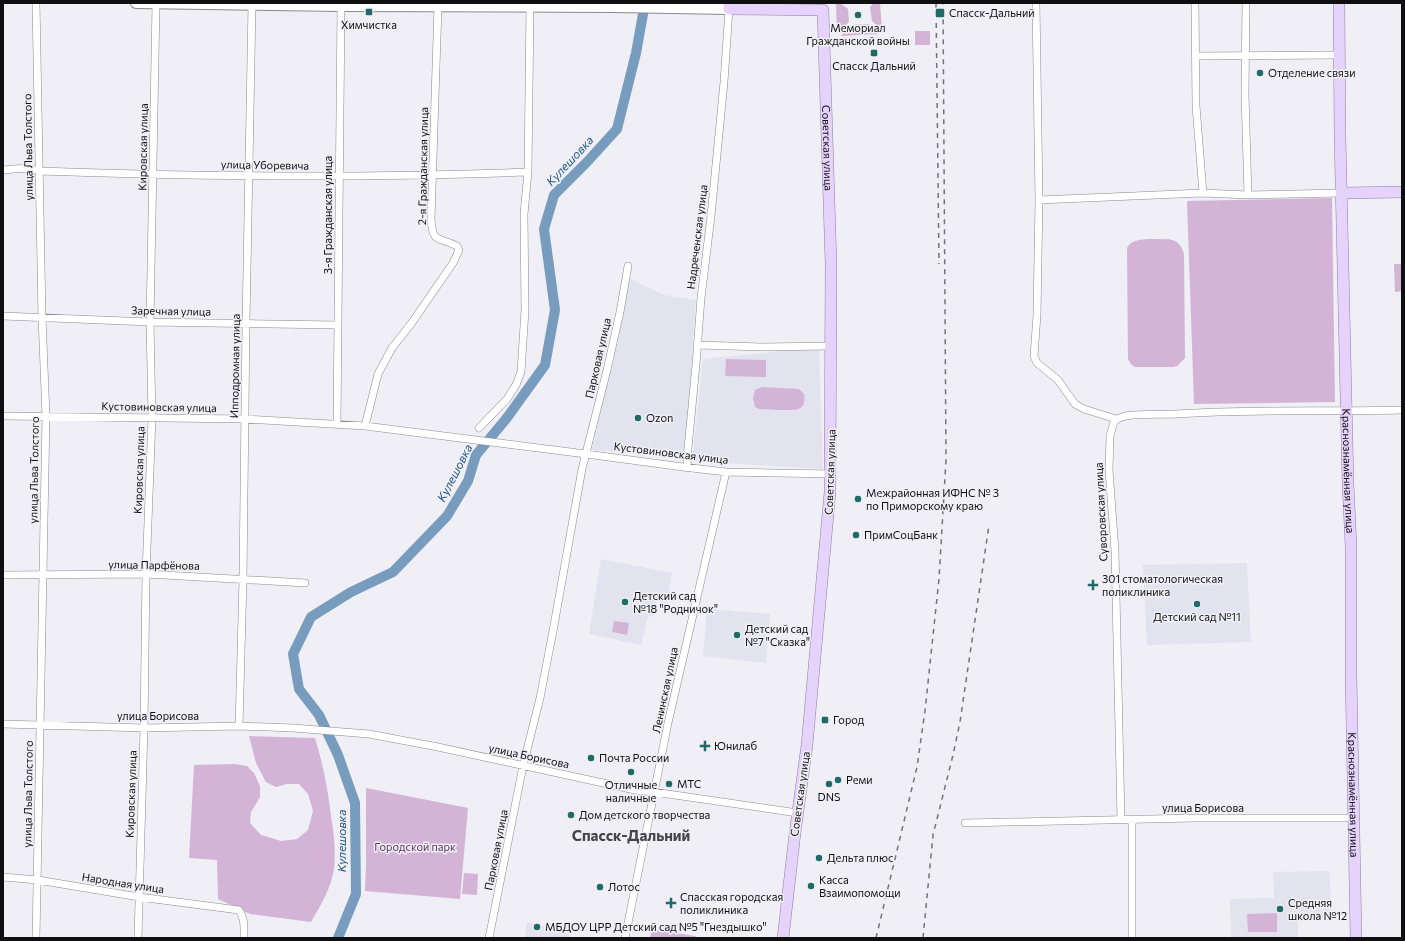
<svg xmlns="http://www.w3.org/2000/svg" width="1405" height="941" font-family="Commissioner,sans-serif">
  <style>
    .built { fill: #e3e3f0 }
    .green { fill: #d3b4d6 }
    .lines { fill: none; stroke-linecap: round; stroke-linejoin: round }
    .river { stroke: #789cbe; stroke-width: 10 }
    .street-casing { stroke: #89898e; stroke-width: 8 }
    .secondary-casing { stroke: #89898e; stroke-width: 12 }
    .primary-casing { stroke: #8e7ca8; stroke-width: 12 }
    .street { stroke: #fff; stroke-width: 7 }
    .secondary { stroke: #fff; stroke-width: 10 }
    .primary { stroke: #e5d3fb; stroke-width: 11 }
    .rail { stroke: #737377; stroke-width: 1.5; stroke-dasharray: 5 5; stroke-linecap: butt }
    .poi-dot { fill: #206b67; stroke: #efeff5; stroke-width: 1.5 }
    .labels { text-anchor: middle; stroke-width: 3; stroke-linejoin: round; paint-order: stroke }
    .poi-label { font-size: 11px; fill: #0f0f11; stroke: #efeff5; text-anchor: start }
    .street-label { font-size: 11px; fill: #0f0f11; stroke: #efeff5 }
    .park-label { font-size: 11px; fill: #5f3464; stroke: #efeff5 }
    .water-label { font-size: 12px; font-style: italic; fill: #1f5684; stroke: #efeff5 }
    .district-label { font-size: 15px; font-weight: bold; fill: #444449; stroke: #efeff5 }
  </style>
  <rect width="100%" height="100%" fill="#efeff5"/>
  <!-- built -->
  <path class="built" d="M 630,279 L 664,295 L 696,300 L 685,457 L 592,450 Z
    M 819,347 L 823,469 L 692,461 L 703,359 Z
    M 601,559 L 672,573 L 667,604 L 657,601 L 653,617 L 648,616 L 641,645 L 589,634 Z
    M 1247,563 L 1251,642 L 1147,645 L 1143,565 Z
    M 707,609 L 770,614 L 766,663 L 703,656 Z
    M 1330,871 L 1331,918 L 1298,919 L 1298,938 L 1231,938 L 1230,899 L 1274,898 L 1273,872 Z
    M 527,922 L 567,932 L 571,938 L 525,938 Z"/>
  <!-- green -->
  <path class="green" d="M 836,3 L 840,3 L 848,9 L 849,22 L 837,33 Z
    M 874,3 L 880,3 L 882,30 L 872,21 L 870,7 Z
    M 869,24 L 879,34 L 841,36 L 851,25 Z
    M 915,31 L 930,31 L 930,45 L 915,45 Z
    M 1332,198 L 1335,402 L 1194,404 L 1187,201 Z
    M 1168,239 C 1178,241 1181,244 1184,254 L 1185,358 L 1177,366 L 1173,367 L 1135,367 L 1131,364 L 1128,359 L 1127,248 C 1132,236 1156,240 1168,239 Z
    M 1394,264 L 1402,264 L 1402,291 L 1395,292 Z
    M 726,359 L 766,360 L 766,377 L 725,376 Z
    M 762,387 L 799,389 L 804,394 C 807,412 795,410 782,410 C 774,410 767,410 759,409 L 755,407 L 753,398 L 755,390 Z
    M 614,621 L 629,623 L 627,635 L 612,632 Z
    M 249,736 L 315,738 C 323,764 328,790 331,816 C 334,834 336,851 334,869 C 331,888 321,905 311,922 L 250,914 L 218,899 L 217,860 L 189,858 L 194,765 L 235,764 L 247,766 L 254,773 L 260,786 L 260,797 L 251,812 L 250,823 L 261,835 L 281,841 L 297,839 L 308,830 L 313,811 L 308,794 L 299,784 L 287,784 L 276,787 L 266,782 L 256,763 Z
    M 366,788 L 468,808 L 460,899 L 365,891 L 366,864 Z
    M 464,873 L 478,874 L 477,895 L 462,894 Z
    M 1277,913 L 1277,932 L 1248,932 L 1247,914 Z
    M 656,930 L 695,936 L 697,938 L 650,938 L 651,933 Z"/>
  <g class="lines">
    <!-- river -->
    <path class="river" d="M 338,938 L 356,894 L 355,803 L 338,755 L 319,715 L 299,689 L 293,654 L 311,617 L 351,592 L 393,572 L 447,516 L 468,481 L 476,455 L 506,419 L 545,365 L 555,310 L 544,229 L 554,195 L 587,162 L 617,129 L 636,53 L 645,3"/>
    <!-- street casing -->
    <g class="street-casing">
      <path id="street" d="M 1036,3 L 1039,200 L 1037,315 L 1034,356 L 1037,363 L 1058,380 L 1075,404 L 1084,409 L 1116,419
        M 1195,3 L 1196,106 L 1203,193 L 1248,195 L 1342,193
        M 1246,3 L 1245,95 L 1248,195
        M 1196,56 L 1339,55
        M 3,170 C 16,169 27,167 39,171 C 202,177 365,178 528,172
        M 1039,200 L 1203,193
        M 3,316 L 150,322 L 338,325
        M 698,345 L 762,347 L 831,346
        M 3,416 L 245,419 L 365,426 L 586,454 L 683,467 L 726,472 L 831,474
        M 337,424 L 341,6
        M 365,426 L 378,374 L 392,348 L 411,324 L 453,263 L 459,250 L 457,246 C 438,236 433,245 431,219 L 438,7
        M 479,428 L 507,399 L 516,385 L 521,372 L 525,310 L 524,214 L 528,172 L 530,7
        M 687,468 L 688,448 L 696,365 L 701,298 L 711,216 L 724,82 L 729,9
        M 3,575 L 146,574 L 305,583
        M 3,724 L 144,728 L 239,726 L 293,728 L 369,734 L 438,747 L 635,790 L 654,792 L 798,813
        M 239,726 L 243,579 L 246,323 L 252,5
        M 1121,819 L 1115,551 L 1109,470 L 1110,436 L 1114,422 C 1116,419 1119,418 1122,417 C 1134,413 1162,415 1176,414 C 1252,409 1327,412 1402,410
        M 1132,819 L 1132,938
        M 965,823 L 1194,818 L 1354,818
        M 3,877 L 38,880 L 139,897 L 239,910 C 245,919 244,927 244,938
        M 36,938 L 46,416 L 42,317 L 36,3
        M 138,938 L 144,728 L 146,574 L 152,418 L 150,322 L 156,4
        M 489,938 L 523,766 L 540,698 L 553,631 L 582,469 L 607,370 L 620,312 L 628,266
        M 625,938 L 668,723 L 726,472"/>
    </g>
    <!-- secondary casing -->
    <g class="secondary-casing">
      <path id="secondary" d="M 136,3 L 341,6 L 614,7 L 729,9"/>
    </g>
    <!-- primary casing -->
    <g class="primary-casing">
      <g id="primary">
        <path id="s1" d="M 729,3 L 729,9 L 823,10 L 831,264 L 830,492 L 807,745 L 795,833 L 783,938"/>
        <path id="s2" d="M 1339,3 L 1340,137 L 1348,484 L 1351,546 L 1351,675 L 1356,938"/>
        <path d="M 1342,193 L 1402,192"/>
      </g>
    </g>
    <!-- street -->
    <use href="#street" class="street"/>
    <!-- secondary -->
    <use href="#secondary" class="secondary"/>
    <!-- primary -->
    <use href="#primary" class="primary"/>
    <!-- rail -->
    <path class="rail" d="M 936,3 L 939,264
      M 876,938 L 917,767 L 925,711 L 939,579 L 946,460 L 943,3
      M 923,938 L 933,835 L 953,755 L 960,722 L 989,525"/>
  </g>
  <!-- markers -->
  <g class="poi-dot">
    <rect x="365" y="8" width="8" height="8" rx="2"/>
    <rect x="935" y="8" width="10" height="10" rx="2"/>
    <circle cx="858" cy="15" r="4"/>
    <rect x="870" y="49" width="8" height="8" rx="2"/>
    <circle cx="1260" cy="73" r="4"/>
    <circle cx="638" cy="418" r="4"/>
    <circle cx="858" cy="499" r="4"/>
    <circle cx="856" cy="535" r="4"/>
    <path d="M1091 579h4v4h4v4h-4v4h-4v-4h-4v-4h4z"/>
    <circle cx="625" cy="602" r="4"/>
    <circle cx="1197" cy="604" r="4"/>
    <circle cx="737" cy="635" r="4"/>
    <rect x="821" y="716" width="8" height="8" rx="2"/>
    <path d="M703 740h4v4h4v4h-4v4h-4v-4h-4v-4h4z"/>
    <circle cx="591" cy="758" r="4"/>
    <circle cx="631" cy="772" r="4"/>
    <circle cx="838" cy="780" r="4"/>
    <circle cx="669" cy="784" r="4"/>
    <circle cx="829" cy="784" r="4"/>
    <circle cx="571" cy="815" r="4"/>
    <circle cx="819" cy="858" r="4"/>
    <circle cx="811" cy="886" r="4"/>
    <circle cx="600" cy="887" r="4"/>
    <path d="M669 897h4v4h4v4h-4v4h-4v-4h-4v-4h4z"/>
    <circle cx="1280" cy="909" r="4"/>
    <circle cx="537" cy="927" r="4"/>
  </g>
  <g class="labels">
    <!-- poi labels -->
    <g class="poi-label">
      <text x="949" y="17">Спасск-Дальний</text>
      <text x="369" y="29" text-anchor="middle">Химчистка</text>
      <text x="858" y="32" text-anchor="middle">Мемориал<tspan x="858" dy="13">Гражданской войны</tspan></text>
      <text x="874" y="70" text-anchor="middle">Спасск Дальний</text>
      <text x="1268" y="77">Отделение связи</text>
      <text x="646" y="422">Ozon</text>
      <text x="866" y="497">Межрайонная ИФНС № 3<tspan x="866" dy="13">по Приморскому краю</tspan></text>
      <text x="864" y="539">ПримСоцБанк</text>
      <text x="1102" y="583">301 стоматологическая<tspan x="1102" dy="13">поликлиника</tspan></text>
      <text x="633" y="600">Детский сад<tspan x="633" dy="13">№18 "Родничок"</tspan></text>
      <text x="1197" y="621" text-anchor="middle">Детский сад №11</text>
      <text x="745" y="633">Детский сад<tspan x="745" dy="13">№7 "Сказка"</tspan></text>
      <text x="833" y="724">Город</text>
      <text x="714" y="750">Юнилаб</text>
      <text x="599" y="762">Почта России</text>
      <text x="846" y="784">Реми</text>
      <text x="677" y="788">МТС</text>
      <text x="631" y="789" text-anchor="middle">Отличные<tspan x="631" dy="13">наличные</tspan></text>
      <text x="829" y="801" text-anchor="middle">DNS</text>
      <text x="579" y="819">Дом детского творчества</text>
      <text x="827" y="862">Дельта плюс</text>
      <text x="819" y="884">Касса<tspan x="819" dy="13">Взаимопомощи</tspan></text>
      <text x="608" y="891">Лотос</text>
      <text x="680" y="901">Спасская городская<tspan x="680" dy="13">поликлиника</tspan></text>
      <text x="1288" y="907">Средняя<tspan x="1288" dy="13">школа №12</tspan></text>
      <text x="545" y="931">МБДОУ ЦРР Детский сад №5 "Гнездышко"</text>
    </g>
    <!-- street labels -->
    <g class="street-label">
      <text transform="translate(28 147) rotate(-91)" y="4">улица Льва Толстого</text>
      <text transform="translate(143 147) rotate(-89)" y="4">Кировская улица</text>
      <text dy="4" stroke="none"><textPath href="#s1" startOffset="238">Советская улица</textPath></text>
      <text transform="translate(265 165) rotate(1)" y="4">улица Уборевича</text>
      <text transform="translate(423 166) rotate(-89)" y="4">2-я Гражданская улица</text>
      <text transform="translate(328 215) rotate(-90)" y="4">3-я Гражданская улица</text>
      <text transform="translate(697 237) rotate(-83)" y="4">Надреченская улица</text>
      <text transform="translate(171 311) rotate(1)" y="4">Заречная улица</text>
      <text transform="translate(598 358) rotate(-77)" y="4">Парковая улица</text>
      <text transform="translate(235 366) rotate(-89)" y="4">Ипподромная улица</text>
      <text transform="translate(159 407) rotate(1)" y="4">Кустовиновская улица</text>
      <text transform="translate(671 453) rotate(7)" y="4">Кустовиновская улица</text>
      <text transform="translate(34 470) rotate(-89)" y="4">улица Льва Толстого</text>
      <text transform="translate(139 470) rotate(-88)" y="4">Кировская улица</text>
      <text dy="4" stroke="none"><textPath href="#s2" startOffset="468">Краснознамённая улица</textPath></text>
      <text transform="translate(830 472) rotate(-88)" y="4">Советская улица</text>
      <text transform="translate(1101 512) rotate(-93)" y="4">Суворовская улица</text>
      <text transform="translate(154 565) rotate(1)" y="4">улица Парфёнова</text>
      <text transform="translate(665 690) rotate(-78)" y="4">Ленинская улица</text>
      <text x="158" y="720">улица Борисова</text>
      <text transform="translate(529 756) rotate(12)" y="4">улица Борисова</text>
      <text transform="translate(28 794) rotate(-89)" y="4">улица Льва Толстого</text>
      <text transform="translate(131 794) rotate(-88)" y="4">Кировская улица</text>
      <text transform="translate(800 794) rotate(-82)" y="4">Советская улица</text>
      <text dy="4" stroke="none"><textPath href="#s2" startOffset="792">Краснознамённая улица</textPath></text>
      <text x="1203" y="812">улица Борисова</text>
      <text transform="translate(496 850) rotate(-79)" y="4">Парковая улица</text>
      <text transform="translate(123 883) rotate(9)" y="4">Народная улица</text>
    </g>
    <!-- park labels -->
    <g class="park-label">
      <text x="415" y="851">Городской парк</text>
    </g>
    <!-- water labels -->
    <g class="water-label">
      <text transform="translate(570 161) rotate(-47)" y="4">Кулешовка</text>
      <text transform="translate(455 473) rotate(-63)" y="4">Кулешовка</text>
      <text transform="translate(342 841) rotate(-90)" y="4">Кулешовка</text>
    </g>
    <!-- district labels -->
    <g class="district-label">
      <text x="631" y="841">Спасск-Дальний</text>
    </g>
  </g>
  <!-- border -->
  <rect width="1405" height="941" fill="none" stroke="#0f0f11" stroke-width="8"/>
</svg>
